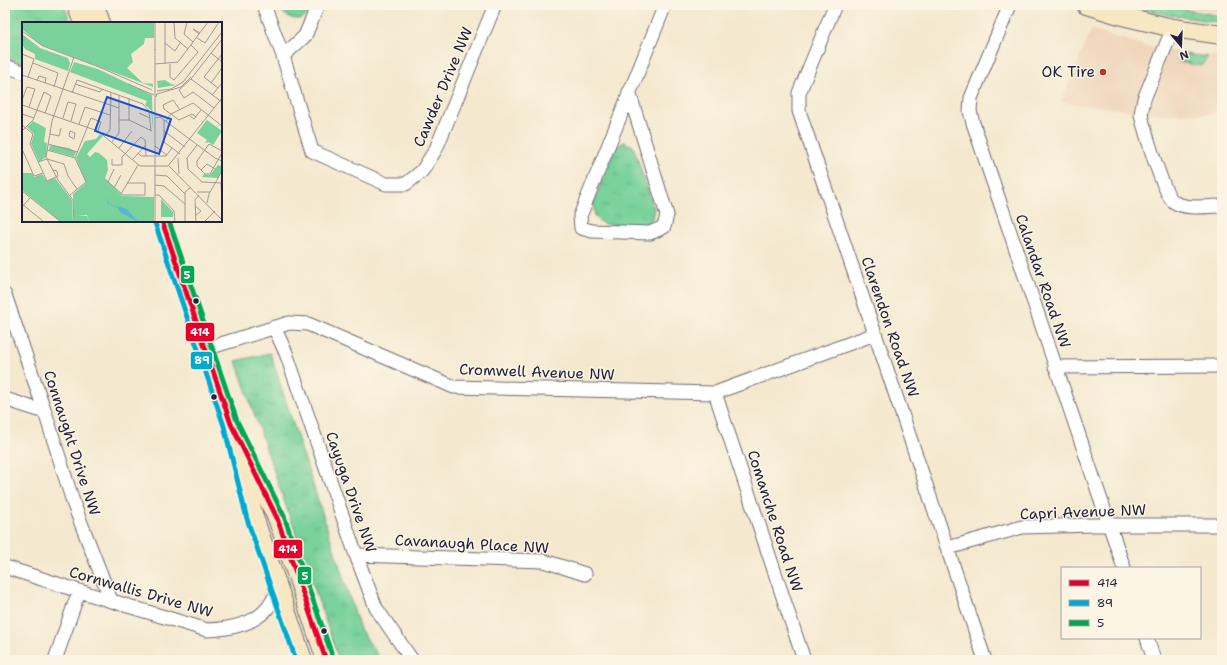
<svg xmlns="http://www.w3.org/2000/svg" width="1227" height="665" font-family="'Shantell Sans',sans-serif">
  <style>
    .built { fill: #f0d6bc }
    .grass { fill: url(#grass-dots); stroke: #4d7a6a }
    .park { fill: url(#park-tufts); stroke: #4d7a6a }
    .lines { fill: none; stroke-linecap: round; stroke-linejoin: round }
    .street-casing { stroke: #6c686f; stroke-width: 15 }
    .secondary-casing { stroke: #6c686f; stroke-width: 20 }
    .street { stroke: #fff; stroke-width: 13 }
    .secondary { stroke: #f7e8c3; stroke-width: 18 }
    .bus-1-casing { stroke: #fcf5e5; stroke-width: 8 }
    .bus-2-casing { stroke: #fcf5e5; stroke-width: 8 }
    .bus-3-casing { stroke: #fcf5e5; stroke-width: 8 }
    .bus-1 { stroke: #e4002b; stroke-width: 5 }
    .bus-2 { stroke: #00a9ce; stroke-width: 5 }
    .bus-3 { stroke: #00a651; stroke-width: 5 }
    .poi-dot { fill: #c8321e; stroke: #fcf5e5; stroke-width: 1.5 }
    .bus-dot { fill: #22223b; stroke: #fcf5e5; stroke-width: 1.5 }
    .labels { text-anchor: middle; stroke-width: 3; stroke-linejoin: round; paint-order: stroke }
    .poi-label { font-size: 15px; fill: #22223b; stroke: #fcf5e5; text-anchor: end }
    .street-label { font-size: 15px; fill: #22223b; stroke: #fcf5e5 }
    .inset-road { fill: none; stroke: #a09994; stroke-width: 1 }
    .view { fill: #1d4ed8; fill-opacity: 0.15; stroke: #1d4ed8; stroke-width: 2 }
    .inset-edge { fill: none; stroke: #22223b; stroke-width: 2 }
    .line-badge { stroke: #fcf5e5; stroke-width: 1.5 }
    .badge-label { font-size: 11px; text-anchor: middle; font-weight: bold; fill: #fff }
  </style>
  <defs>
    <pattern id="grass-dots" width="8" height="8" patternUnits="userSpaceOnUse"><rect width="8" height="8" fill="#78d299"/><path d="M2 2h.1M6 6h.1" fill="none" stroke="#68b485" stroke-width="1.8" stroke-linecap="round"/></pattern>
    <pattern id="park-tufts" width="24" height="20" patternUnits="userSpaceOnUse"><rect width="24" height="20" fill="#78d299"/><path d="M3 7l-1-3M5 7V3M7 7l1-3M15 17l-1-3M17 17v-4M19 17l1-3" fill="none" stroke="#68b485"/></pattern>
  </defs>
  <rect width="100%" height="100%" fill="#fcf5e5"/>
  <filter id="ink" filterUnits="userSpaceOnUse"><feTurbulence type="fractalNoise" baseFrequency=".025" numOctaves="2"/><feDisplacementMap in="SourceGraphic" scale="8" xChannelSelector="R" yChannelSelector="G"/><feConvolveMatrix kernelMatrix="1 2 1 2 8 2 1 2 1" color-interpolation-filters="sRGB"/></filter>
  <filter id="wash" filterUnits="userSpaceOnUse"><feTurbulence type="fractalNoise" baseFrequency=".012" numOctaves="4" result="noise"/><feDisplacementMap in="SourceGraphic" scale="16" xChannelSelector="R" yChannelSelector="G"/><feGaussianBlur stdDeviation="0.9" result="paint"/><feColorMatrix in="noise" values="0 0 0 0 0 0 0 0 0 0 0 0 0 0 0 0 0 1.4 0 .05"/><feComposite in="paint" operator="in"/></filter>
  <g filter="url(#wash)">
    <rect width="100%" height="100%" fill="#f4e9cf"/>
    <!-- built -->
    <path class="built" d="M 1173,5 L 1222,5 L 1222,12 L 1207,11 Z
      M 1091,30 L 1150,47 L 1182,53 L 1222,57 L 1222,114 L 1158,114 L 1061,102 Z"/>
    <!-- grass -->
    <path class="grass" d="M 1126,5 L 1158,5 L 1222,16 L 1222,23 L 1164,14 Z
      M 1182,54 L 1208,57 L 1201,66 L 1179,62 Z"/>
    <!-- park -->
    <path class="park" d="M 5,5 L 64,5 L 71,23 L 23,23 L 23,63 L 5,58 Z
      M 278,5 L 312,5 C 311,8 310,12 308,14 C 297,25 283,16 278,5 Z
      M 624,142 L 633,146 L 654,208 L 652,219 L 643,225 L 603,224 L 595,217 L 593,204 L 615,148 Z
      M 270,353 L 360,629 L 381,660 L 339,660 L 236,361 Z"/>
  </g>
  <g filter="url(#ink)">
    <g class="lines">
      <!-- street casing -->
      <g class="street-casing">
        <path id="street" d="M 264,5 L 283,56 L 312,151 L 386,184 L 406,184 L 422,171 L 436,149 L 495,5
          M 835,5 L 799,93 L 799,111 L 869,316 L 985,660
          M 1010,5 L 971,98 L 970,111 L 973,123 L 1124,568
          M 1173,28 L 1144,99 L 1141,114 L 1143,123 C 1147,137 1164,196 1174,202 C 1187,210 1207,206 1222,206
          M 283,56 L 305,36 L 318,5
          M 5,66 L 23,72
          M 629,92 L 667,215 L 664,227 L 650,233 L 592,231 L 581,228 L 580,216 L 665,5
          M 5,295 L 45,412 L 74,505 L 111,600
          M 274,327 L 286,353 L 356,555 L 376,608 L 412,660
          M 205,349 L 289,323 L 308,324 L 454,387 L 715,393 L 875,334
          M 1055,367 L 1222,366
          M 715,393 L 804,660
          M 5,399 L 45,412
          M 948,548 L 1022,527 L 1093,525 L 1222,525
          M 356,555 L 544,561 L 585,574
          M 5,567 L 79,591 L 207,630 C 229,629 259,624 271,603 C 274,599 276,593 278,588
          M 1147,638 L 1154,660
          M 55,660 L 79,591"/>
      </g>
      <!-- secondary casing -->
      <g class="secondary-casing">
        <path id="secondary" d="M 76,5 L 83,23
          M 95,5 L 101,23
          M 1086,5 L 1122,16 L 1173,28 L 1222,35
          M 162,221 L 231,424 L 254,517 L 303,660
          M 246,455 L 277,518 L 326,660"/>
      </g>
      <!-- street -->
      <use href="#street" class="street"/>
      <!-- secondary -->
      <use href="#secondary" class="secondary"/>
      <!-- bus-1 casing -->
      <g class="bus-1-casing">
        <path id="bus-1" d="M 162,221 L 231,424 L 277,518 L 326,660"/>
      </g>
      <!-- bus-2 casing -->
      <g class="bus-2-casing">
        <path id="bus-2" d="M 155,223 L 224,426 L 247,519 L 296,660"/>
      </g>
      <!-- bus-3 casing -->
      <g class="bus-3-casing">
        <path id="bus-3" d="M 169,221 L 237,421 L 284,516 L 333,658"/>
      </g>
      <!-- bus-1 -->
      <use href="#bus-1" class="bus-1"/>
      <!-- bus-2 -->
      <use href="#bus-2" class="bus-2"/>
      <!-- bus-3 -->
      <use href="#bus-3" class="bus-3"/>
    </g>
  </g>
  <!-- markers -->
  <circle class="poi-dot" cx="1103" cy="72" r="4"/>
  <g class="bus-dot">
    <circle cx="196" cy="301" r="3.5"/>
    <circle cx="214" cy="397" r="3.5"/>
    <circle cx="324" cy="631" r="3.5"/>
  </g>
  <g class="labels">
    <!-- poi labels -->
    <g class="poi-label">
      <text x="1095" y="77">OK Tire</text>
    </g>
    <!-- street labels -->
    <g class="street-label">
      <text transform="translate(443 87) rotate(-67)" y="5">Cawder Drive NW</text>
      <text transform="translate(1043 281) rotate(71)" y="5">Calandar Road NW</text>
      <text transform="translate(890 327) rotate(71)" y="5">Clarendon Road NW</text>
      <text transform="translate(537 372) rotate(2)" y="5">Cromwell Avenue NW</text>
      <text transform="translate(72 443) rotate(72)" y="5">Connaught Drive NW</text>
      <text transform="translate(351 492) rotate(71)" y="5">Cayuga Drive NW</text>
      <text transform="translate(1083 512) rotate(-2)" y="5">Capri Avenue NW</text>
      <text transform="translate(775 521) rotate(72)" y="5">Comanche Road NW</text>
      <text transform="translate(472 544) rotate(3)" y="5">Cavanaugh Place NW</text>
      <text transform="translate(141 592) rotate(16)" y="5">Cornwallis Drive NW</text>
    </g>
  </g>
  <!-- overview -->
  <g transform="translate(22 22)">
    <rect width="200" height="200" fill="#f4e9cf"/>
    <path d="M 64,161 L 85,161 L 101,175 L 132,175 L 132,200 L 67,200 L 65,193 L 55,193 L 51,172 Z" fill="#78d299"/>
    <path d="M 0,0 L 132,0 L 132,16 L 123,16 L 122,22 L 109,32 L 111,40 L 105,46 L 121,61 L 131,62 L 131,65 L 19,23 L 0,7 ZM 0,12 L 18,26 L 46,36 L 48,41 L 46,49 L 13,37 L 13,32 L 3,27 L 0,22 ZM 52,40 L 76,47 L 130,73 L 131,108 L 129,88 L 123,83 L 125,79 L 48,50 ZM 143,58 L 149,62 L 154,63 L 136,66 L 135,59 ZM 185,98 L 200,109 L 191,123 L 187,120 L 183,121 L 185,118 L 175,111 ZM 11,99 L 24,106 L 22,120 L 25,121 L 24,135 L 17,140 L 9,122 L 12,112 L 5,105 ZM 78,112 L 81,114 L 65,132 L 68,135 L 73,130 L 77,131 L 85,138 L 86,148 L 83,156 L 101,174 L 132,175 L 101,175 L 85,161 L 64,161 L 54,136 L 63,119 L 74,117 ZM 28,123 L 47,126 L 54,130 L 52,135 L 27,128 ZM 196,143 L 200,144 L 200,148 L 196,156 L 180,155 L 182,152 L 188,153 ZM 0,151 L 10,151 L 12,155 L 20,152 L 25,159 L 33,156 L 50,178 L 51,200 L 39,200 L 0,168 ZM 51,172 L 55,182 L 55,193 L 65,194 L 67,200 L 52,200 ZM 139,177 L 151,190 L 151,195 L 139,195 Z" fill="#78d299"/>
    <path d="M 71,135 L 82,144 L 78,148 L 67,140 Z" fill="#78d299"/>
    <path d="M 84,174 L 87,182 L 105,187 L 116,200 L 98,190 L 95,185 L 86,182 Z" fill="#5fb2da"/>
    <path class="inset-road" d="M 133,0 L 133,28M 152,0 L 153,16 L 166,27M 165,0 L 162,12 L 171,20M 0,9 L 21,24 L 77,45 L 130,68M 177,12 L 171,7 L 178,11M 175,16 L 183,21 L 197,0M 143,21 L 153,29 L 158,21M 189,31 L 200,40M 0,32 L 12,37 L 6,55M 11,41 L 36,51 L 32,65M 133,42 L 156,40 L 186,0M 143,42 L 143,0M 148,42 L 148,55 L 152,58 L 176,30 L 169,23M 0,53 L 97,86M 169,57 L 200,80M 15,58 L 17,54 L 24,56 L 23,61M 189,61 L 200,46M 53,62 L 78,70 L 80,67M 106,62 L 132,73M 196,66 L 182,55 L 200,32M 135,69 L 149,67 L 161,60 L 200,10M 50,71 L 55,58 L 121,82 L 127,89 L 129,109M 190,73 L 200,61M 134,75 L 135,72 L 159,65 L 169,55M 0,78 L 5,65 L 13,67 L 7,85M 0,83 L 76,109 L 118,144 L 146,144 L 200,76M 192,86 L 171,70 L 162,76 L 157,68 L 169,57 L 200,17M 158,88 L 151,78 L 141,83 L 142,87 L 157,98 L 170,92 L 174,95M 117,91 L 128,96M 0,92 L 12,96M 168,94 L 172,97 L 179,88M 41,96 L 46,80 L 54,82 L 49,99M 133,96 L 138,95 L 193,136 L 200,139M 97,98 L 107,98 L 130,109M 107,98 L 107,76M 142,98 L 142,120 L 158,132M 144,99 L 149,92 L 171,81 L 200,104M 57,102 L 63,85 L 88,93M 0,103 L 11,112 L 8,122 L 25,159 L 36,154 L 35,149 L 31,148M 0,109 L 11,98 L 22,70 L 29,74 L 23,91M 48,109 L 53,111 L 52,117 L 47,114 ZM 142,109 L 163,125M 28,112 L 37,114 L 39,106M 83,114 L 88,108 L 89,70M 90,120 L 97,111 L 97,73M 26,122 L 56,130M 175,123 L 165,136 L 166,147 L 180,160 L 200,161M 133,124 L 145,133M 97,126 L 110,109M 0,127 L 12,154 L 21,151M 25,128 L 53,136M 200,129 L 187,122 L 175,139 L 175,144 L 183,152 L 188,152 L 200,131M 116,131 L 119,134 L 132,134M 133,134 L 144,134 L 150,126M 156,136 L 157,152M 90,137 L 90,143 L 100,143 L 100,135 L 119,115 L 123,118 L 124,134M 110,138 L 123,124M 16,140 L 25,137 L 42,142 L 46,154 L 55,167M 147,144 L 200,198M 92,147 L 86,160 L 101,173 L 123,173 L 123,161 L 105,161M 179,148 L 185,142 L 193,147M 133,153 L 145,154 L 163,172M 199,161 L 200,183M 133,163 L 142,164 L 163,182M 92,166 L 99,153M 0,169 L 39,200M 175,170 L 188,170M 99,172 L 116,143M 48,173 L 64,160 L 53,136 L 69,96 L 79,100 L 76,109M 133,173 L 137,173 L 152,189 L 153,200M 185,181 L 187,172 L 200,149M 0,182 L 22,200M 173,184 L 179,189 L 173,194M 0,185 L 8,176M 52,200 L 51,178 L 36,158 L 24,135 L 30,99 L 52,35M 133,200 L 133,27M 163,200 L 163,170 L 169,165M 174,200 L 173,178 L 177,173M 182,200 L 193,189"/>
    <path class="view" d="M 85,75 L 149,97 L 137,132 L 73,109 Z"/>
    <rect width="200" height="200" class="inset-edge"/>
  </g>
  <g class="line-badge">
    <rect x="180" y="265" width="15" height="19" rx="4" fill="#00a651"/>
    <rect x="185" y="322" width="30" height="20" rx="4" fill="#e4002b"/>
    <rect x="190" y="351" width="23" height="19" rx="4" fill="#00a9ce"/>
    <rect x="273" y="539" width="30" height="20" rx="4" fill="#e4002b"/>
    <rect x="297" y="566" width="15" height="19" rx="4" fill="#00a651"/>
  </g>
  <g class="badge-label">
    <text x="187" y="279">5</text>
    <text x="200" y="336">414</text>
    <text x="202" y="364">89</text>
    <text x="288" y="553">414</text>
    <text x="305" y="580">5</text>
  </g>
  <!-- margin -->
  <rect width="1227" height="665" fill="none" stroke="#fcf5e5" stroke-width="20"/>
  <!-- legend -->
  <rect x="1061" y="567" width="140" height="72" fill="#fcf5e5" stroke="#a5a1a1"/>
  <rect x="1069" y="580" width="20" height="6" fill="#e4002b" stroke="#a5a1a1"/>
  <text x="1097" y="587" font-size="12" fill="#22223b">414</text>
  <rect x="1069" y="600" width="20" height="6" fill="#00a9ce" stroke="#a5a1a1"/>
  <text x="1097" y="607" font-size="12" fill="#22223b">89</text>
  <rect x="1069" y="620" width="20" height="6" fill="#00a651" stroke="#a5a1a1"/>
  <text x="1097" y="627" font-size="12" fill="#22223b">5</text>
  <!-- north arrow -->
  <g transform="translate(1181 46) rotate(161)" stroke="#fcf5e5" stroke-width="3" paint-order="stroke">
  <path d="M0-3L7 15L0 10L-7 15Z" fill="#22223b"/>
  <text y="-6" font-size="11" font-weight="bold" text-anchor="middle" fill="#22223b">N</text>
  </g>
</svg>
